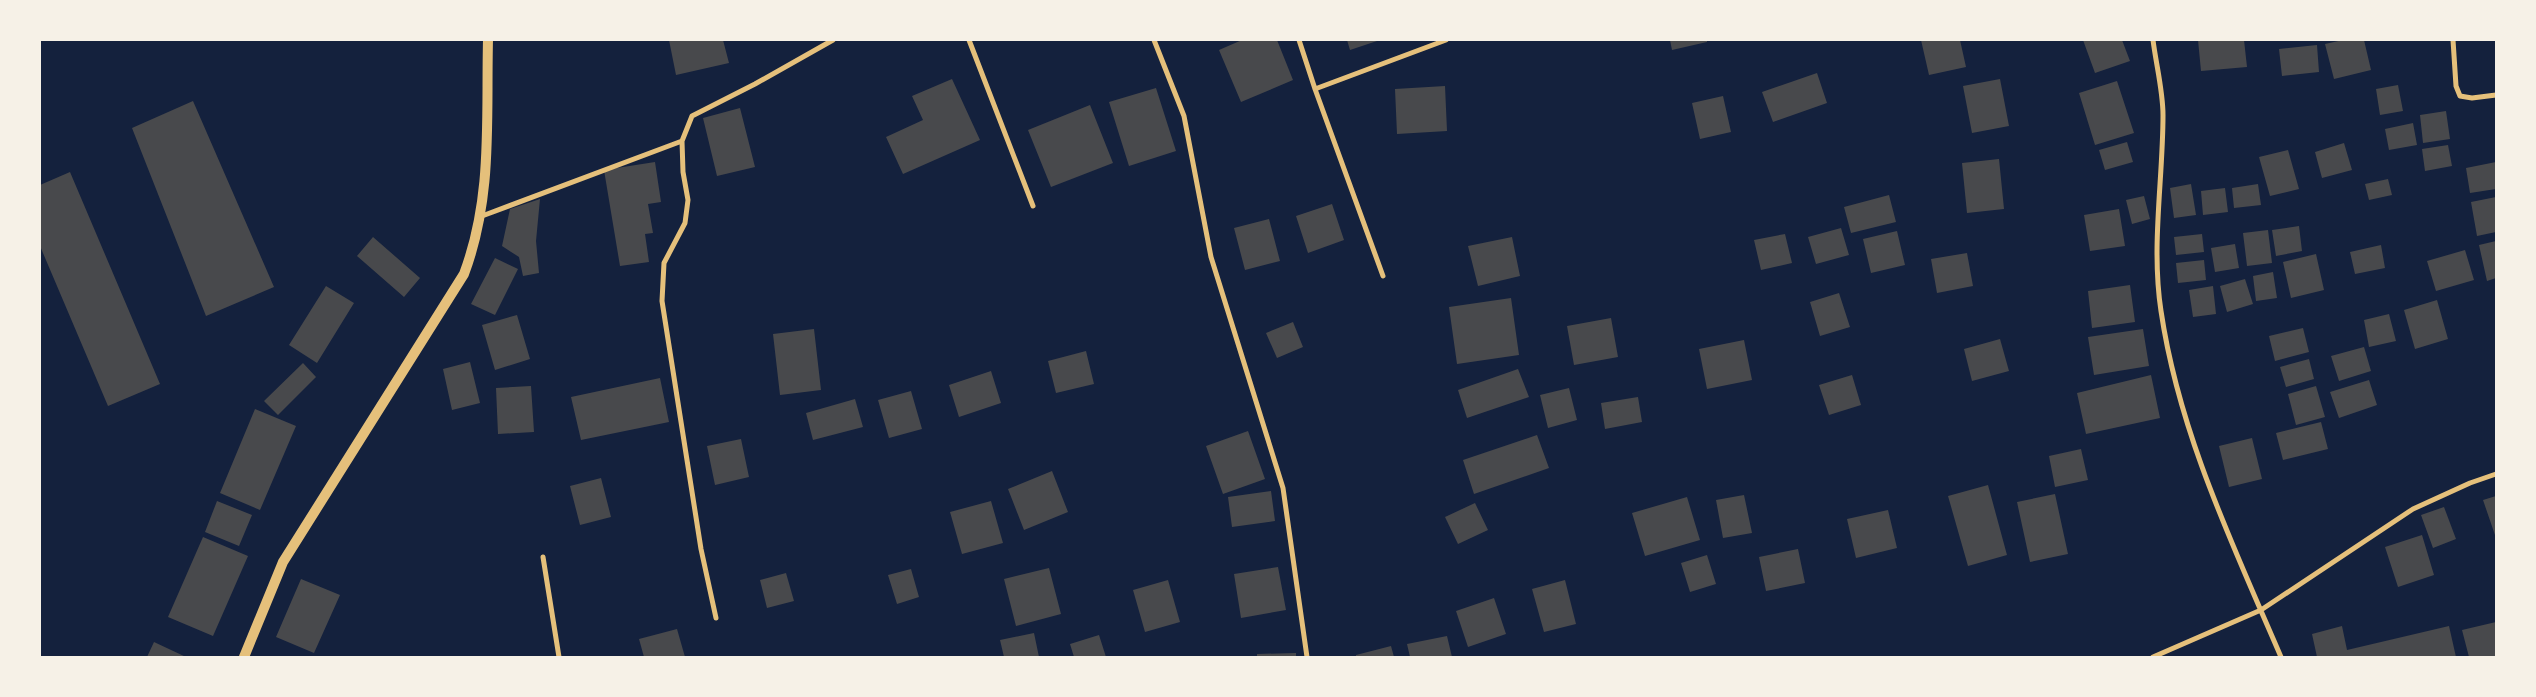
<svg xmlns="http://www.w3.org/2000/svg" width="2536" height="697" font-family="Barlow,sans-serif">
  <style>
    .building { fill: #48494c }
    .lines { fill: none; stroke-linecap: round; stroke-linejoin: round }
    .minor { stroke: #e5c07b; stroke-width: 5 }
    .secondary { stroke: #e5c07b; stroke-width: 10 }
  </style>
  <rect width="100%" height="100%" fill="#14213d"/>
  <!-- building -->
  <path class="building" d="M 669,40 L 723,40 L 729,63 L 676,75 Z
    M 1242,40 L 1277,40 L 1293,80 L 1241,102 L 1219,50 Z
    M 1347,40 L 1380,40 L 1350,50 Z
    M 1670,40 L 1707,40 L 1707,42 L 1672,50 Z
    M 1921,40 L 1960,40 L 1966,67 L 1929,75 Z
    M 2083,40 L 2122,40 L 2130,61 L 2095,73 Z
    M 2198,40 L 2244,40 L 2247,67 L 2201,71 Z
    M 2343,40 L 2364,40 L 2371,70 L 2334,79 L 2325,44 Z
    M 2317,45 L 2319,72 L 2282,76 L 2279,49 Z
    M 1817,73 L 1827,103 L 1773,122 L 1762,92 Z
    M 952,79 L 980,140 L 903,174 L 886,137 L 923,120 L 912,96 Z
    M 2000,79 L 2009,126 L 1972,133 L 1963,86 Z
    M 2117,81 L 2134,133 L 2095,145 L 2079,93 Z
    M 2398,85 L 2403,111 L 2380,115 L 2376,89 Z
    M 1445,86 L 1447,131 L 1397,134 L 1395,89 Z
    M 1156,88 L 1176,151 L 1129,166 L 1109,102 Z
    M 1723,96 L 1731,132 L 1700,139 L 1692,103 Z
    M 193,101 L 274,287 L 206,316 L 132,128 Z
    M 1090,105 L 1113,163 L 1051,187 L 1028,130 Z
    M 740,108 L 755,167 L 717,176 L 703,118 Z
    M 2446,111 L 2450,139 L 2423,143 L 2420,115 Z
    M 2413,123 L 2417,145 L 2389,150 L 2385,129 Z
    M 2127,142 L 2133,162 L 2105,170 L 2099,150 Z
    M 2344,143 L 2352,170 L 2322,178 L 2315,152 Z
    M 2448,145 L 2452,166 L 2425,171 L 2422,149 Z
    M 2288,150 L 2299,189 L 2270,196 L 2259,157 Z
    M 1999,159 L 2004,209 L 1967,213 L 1962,163 Z
    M 655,162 L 661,202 L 648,204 L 653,233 L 645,234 L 649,262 L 620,266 L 604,170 Z
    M 2496,162 L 2496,189 L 2470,193 L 2466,168 Z
    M 70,172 L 160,384 L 108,406 L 40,246 L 40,185 Z
    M 2388,179 L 2392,195 L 2369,200 L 2365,184 Z
    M 2191,184 L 2196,215 L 2174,218 L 2170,188 Z
    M 2258,184 L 2261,205 L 2234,208 L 2232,188 Z
    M 2225,188 L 2228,212 L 2203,215 L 2201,191 Z
    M 1889,195 L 1896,222 L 1851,233 L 1844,207 Z
    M 2144,196 L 2150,219 L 2132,224 L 2126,200 Z
    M 2496,197 L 2496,232 L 2477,236 L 2471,202 Z
    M 540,199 L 536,241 L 539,273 L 523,276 L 519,257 L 502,246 L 510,209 Z
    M 1332,204 L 1344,240 L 1308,253 L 1296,216 Z
    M 2119,209 L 2125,246 L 2090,251 L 2084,215 Z
    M 1269,219 L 1280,261 L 1245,270 L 1234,228 Z
    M 2299,226 L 2302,251 L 2276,256 L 2272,230 Z
    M 1841,228 L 1849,255 L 1816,264 L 1808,237 Z
    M 2268,230 L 2272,263 L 2247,266 L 2243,233 Z
    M 1897,231 L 1905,265 L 1871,273 L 1863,239 Z
    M 1785,234 L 1792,263 L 1761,270 L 1754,240 Z
    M 2202,234 L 2204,252 L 2176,255 L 2174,237 Z
    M 373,237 L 420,278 L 404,297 L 357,256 Z
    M 1512,237 L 1520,276 L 1478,286 L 1468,246 Z
    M 2496,241 L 2496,278 L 2487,281 L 2479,245 Z
    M 2235,244 L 2239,268 L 2215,272 L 2211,248 Z
    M 2381,245 L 2385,268 L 2355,274 L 2350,252 Z
    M 2465,250 L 2474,280 L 2436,291 L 2427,261 Z
    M 1967,253 L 1973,286 L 1937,293 L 1931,259 Z
    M 2316,254 L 2324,290 L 2291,298 L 2283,262 Z
    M 495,258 L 518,269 L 495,315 L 471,304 Z
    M 2204,260 L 2206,280 L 2178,283 L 2176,263 Z
    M 2273,272 L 2277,298 L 2256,301 L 2253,276 Z
    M 2245,279 L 2253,304 L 2227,312 L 2220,286 Z
    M 2130,285 L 2135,322 L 2092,328 L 2088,291 Z
    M 326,286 L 354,303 L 317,363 L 289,345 Z
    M 2213,286 L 2216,314 L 2193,317 L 2189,290 Z
    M 1839,293 L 1850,327 L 1820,336 L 1810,302 Z
    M 1511,298 L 1519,355 L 1457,364 L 1449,307 Z
    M 2437,300 L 2448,339 L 2415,349 L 2404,310 Z
    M 2389,314 L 2396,341 L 2369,347 L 2364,320 Z
    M 517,315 L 530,359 L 495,370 L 482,325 Z
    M 1611,318 L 1618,357 L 1574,365 L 1567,326 Z
    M 1293,322 L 1303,347 L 1277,358 L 1266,333 Z
    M 2303,328 L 2309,352 L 2275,361 L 2269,336 Z
    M 814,329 L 821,390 L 780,395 L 773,334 Z
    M 2143,329 L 2149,366 L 2094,375 L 2088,337 Z
    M 2000,339 L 2009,371 L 1972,381 L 1964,349 Z
    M 1744,340 L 1752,380 L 1707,389 L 1699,349 Z
    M 2364,347 L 2371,371 L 2339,381 L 2331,356 Z
    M 1086,351 L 1094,384 L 1056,393 L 1048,361 Z
    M 2309,359 L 2314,379 L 2286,387 L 2280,367 Z
    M 470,362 L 480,403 L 452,410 L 443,369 Z
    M 303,363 L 316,377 L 278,415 L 264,401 Z
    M 1518,369 L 1529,397 L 1467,418 L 1458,390 Z
    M 991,371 L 1001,403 L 959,417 L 949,385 Z
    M 1852,375 L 1861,405 L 1829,415 L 1819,385 Z
    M 2151,375 L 2160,418 L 2086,434 L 2077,393 Z
    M 660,378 L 669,422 L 581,440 L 571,397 Z
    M 2369,380 L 2377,405 L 2339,418 L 2330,392 Z
    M 531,386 L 534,432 L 498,434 L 496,388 Z
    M 2316,386 L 2325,417 L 2296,425 L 2288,394 Z
    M 1569,388 L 1577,420 L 1548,428 L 1540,395 Z
    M 911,391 L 922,429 L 889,438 L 878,400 Z
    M 1638,397 L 1642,422 L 1605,429 L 1601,403 Z
    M 855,399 L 863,427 L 813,440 L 806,413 Z
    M 255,409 L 296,426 L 260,510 L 220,493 Z
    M 2321,422 L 2328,449 L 2283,460 L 2276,433 Z
    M 1248,431 L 1265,479 L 1223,494 L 1206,446 Z
    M 1537,435 L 1549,468 L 1474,494 L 1463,460 Z
    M 2252,438 L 2262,479 L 2229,487 L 2219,446 Z
    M 741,439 L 749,477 L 715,485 L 707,446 Z
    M 2081,449 L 2088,480 L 2055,487 L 2049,456 Z
    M 1052,471 L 1068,512 L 1024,530 L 1008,489 Z
    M 601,478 L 611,517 L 580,525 L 570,486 Z
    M 1988,485 L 2007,555 L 1968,566 L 1948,496 Z
    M 1271,491 L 1275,521 L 1232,527 L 1228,497 Z
    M 2055,494 L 2068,554 L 2030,562 L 2017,502 Z
    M 1744,495 L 1752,533 L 1723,538 L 1716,500 Z
    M 2496,496 L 2496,538 L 2483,500 Z
    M 1687,497 L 1700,540 L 1645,556 L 1632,513 Z
    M 217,501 L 252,515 L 239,546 L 205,532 Z
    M 991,501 L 1003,543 L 962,554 L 950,512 Z
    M 1475,503 L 1488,530 L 1458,544 L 1445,517 Z
    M 2444,507 L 2456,539 L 2433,548 L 2421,515 Z
    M 1888,510 L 1897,548 L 1856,558 L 1847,519 Z
    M 2422,535 L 2434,575 L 2398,587 L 2385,547 Z
    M 203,537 L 248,556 L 213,636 L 168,617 Z
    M 1798,549 L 1805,583 L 1766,591 L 1759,557 Z
    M 1707,555 L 1716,584 L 1690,592 L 1681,563 Z
    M 1278,567 L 1286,610 L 1241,618 L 1234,574 Z
    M 1049,568 L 1061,614 L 1016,626 L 1004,579 Z
    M 911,569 L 919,597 L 897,604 L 888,575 Z
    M 786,573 L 794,601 L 767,608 L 760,580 Z
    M 301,579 L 340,595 L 314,653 L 276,637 Z
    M 1168,580 L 1180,622 L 1145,632 L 1133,590 Z
    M 1565,580 L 1576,624 L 1544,632 L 1532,589 Z
    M 1494,598 L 1506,634 L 1468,647 L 1456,611 Z
    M 2496,622 L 2496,657 L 2469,657 L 2462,630 Z
    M 2342,626 L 2347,650 L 2449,626 L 2456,657 L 2317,657 L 2312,634 Z
    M 677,629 L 685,657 L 644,657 L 639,639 Z
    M 1034,633 L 1039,657 L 1004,657 L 1000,640 Z
    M 1099,635 L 1106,657 L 1074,657 L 1070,644 Z
    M 1447,636 L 1452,657 L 1410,657 L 1407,644 Z
    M 154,642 L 186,657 L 147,657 Z
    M 1391,646 L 1394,657 L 1356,657 L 1356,655 Z
    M 1296,653 L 1296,657 L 1257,657 L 1257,654 Z"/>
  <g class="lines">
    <!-- minor -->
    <path class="minor" d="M 969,40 L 1033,206
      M 1154,40 L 1184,116 L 1211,257 L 1283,488 L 1307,657
      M 1299,40 L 1315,89 L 1383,276
      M 2153,40 C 2156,64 2163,91 2163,115 C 2163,180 2151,246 2161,311 C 2179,433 2233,545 2281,657
      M 2453,40 L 2456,86 L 2460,96 L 2472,98 L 2496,95
      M 1315,89 L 1446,40
      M 482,216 L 682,141
      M 543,557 L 559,657
      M 716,618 L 701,549 L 662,301 L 664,263 L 685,223 L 688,200 L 683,172 L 682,141 L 692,116 L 755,84 L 833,40
      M 2153,657 L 2261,610 L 2413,509 L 2470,483 L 2496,474"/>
    <!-- secondary -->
    <path class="secondary" d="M 244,657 L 283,562 L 464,274 C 493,197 486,120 488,40"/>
  </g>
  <!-- border -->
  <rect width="2536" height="697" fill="none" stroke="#f6f1e7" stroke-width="82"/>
</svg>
